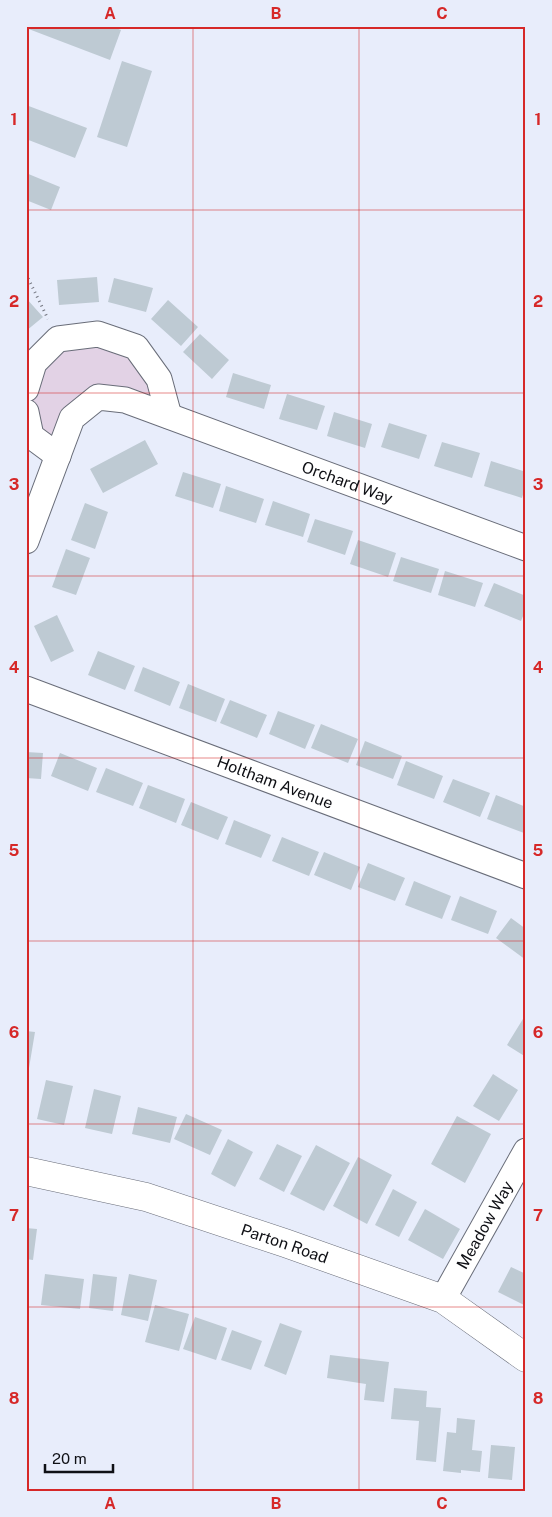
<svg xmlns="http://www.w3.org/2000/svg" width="552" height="1517" font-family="'Public Sans',sans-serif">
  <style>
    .green { fill: #e2d2e5 }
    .building { fill: #becad3 }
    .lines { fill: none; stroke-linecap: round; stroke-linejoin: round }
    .street-casing { stroke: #696d79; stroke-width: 27 }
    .secondary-casing { stroke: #696d79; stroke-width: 29 }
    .path { stroke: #767983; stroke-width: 3; stroke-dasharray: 1 4; stroke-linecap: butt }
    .street { stroke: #fff; stroke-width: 25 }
    .secondary { stroke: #fff; stroke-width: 28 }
    .grid { fill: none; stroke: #d62828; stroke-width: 1; stroke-opacity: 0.55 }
    .labels { text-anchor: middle; stroke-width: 4; stroke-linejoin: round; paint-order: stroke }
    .street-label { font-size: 16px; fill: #0f1015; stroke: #e8edfb }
    .neatline { fill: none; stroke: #d62828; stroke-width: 2 }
    .grid-label { font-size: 16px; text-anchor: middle; font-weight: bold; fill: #d62828 }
  </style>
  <rect width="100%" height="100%" fill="#e8edfb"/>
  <!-- green -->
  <path class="green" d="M 58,339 L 136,347 L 169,416 L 98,397 L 58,456 L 26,412 L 34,363 Z"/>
  <!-- building -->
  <path class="building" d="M 26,26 L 111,26 L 121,30 L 110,60 L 26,28 Z
    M 122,61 L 152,71 L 127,147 L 97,137 Z
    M 26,105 L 87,128 L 75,158 L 26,139 Z
    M 26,173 L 60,187 L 51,210 L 26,200 Z
    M 97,277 L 99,302 L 59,305 L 57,280 Z
    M 114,278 L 153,288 L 146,312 L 108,302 Z
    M 26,298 L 43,317 L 26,331 Z
    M 168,300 L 198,327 L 181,346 L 151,319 Z
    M 200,334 L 229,360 L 212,379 L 183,352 Z
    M 233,373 L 271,385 L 264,409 L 226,397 Z
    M 287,394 L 325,406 L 317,430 L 279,419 Z
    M 334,412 L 372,424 L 365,448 L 327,436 Z
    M 389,423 L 427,435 L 419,459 L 381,447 Z
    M 145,440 L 158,464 L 103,493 L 90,469 Z
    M 442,442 L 480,453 L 472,478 L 434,466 Z
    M 491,461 L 526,472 L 526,484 L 522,498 L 484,486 Z
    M 183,472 L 221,484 L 213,508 L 175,496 Z
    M 226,486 L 264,499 L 256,523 L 219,511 Z
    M 273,501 L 310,514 L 303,537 L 265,525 Z
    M 85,503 L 108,512 L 95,549 L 71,540 Z
    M 315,519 L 353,531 L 345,555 L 307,542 Z
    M 358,540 L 396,553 L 388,577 L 350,564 Z
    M 66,549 L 90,558 L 76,595 L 52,587 Z
    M 401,557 L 439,569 L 431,593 L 393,581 Z
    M 445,571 L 483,583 L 475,607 L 438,595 Z
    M 494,583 L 526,596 L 526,609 L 521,621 L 484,606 Z
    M 57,615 L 74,651 L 51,662 L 34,626 Z
    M 98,651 L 135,666 L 125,690 L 88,675 Z
    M 143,667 L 180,682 L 170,706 L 134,691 Z
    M 188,684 L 225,699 L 216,722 L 179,708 Z
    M 230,700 L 267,715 L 257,738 L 220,723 Z
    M 278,711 L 315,725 L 305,749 L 269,734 Z
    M 321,724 L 358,739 L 348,763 L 311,748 Z
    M 365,741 L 402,756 L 393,779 L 356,765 Z
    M 26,752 L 43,753 L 41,779 L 26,778 Z
    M 60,753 L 97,768 L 88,791 L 51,776 Z
    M 406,761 L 443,776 L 434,799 L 397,785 Z
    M 106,768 L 143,783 L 133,806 L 96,792 Z
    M 453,779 L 490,793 L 480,817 L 443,802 Z
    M 148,785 L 185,799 L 176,823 L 139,808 Z
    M 496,795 L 526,807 L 526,829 L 524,833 L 487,819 Z
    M 191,802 L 228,817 L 218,840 L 181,825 Z
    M 234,820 L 271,835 L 261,858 L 225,844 Z
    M 282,837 L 319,852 L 309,876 L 272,861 Z
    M 324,852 L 360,867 L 351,890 L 314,875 Z
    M 368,863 L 405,878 L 395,901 L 358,887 Z
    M 414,881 L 451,896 L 442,919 L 405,905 Z
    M 460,896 L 497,911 L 488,934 L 451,920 Z
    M 511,918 L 526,929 L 526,960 L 496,938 Z
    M 526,1014 L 526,1057 L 507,1045 Z
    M 26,1031 L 35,1032 L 27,1080 L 26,1080 Z
    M 493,1074 L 518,1090 L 499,1121 L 473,1106 Z
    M 46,1080 L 73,1086 L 64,1125 L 37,1119 Z
    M 94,1089 L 121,1096 L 112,1134 L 85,1128 Z
    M 138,1107 L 177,1117 L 170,1143 L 132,1134 Z
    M 186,1114 L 222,1130 L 210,1155 L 174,1139 Z
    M 457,1116 L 491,1134 L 465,1183 L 431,1164 Z
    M 228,1139 L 253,1152 L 235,1187 L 211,1174 Z
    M 277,1144 L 302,1156 L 284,1192 L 259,1179 Z
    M 316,1145 L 350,1163 L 324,1211 L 290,1194 Z
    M 358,1157 L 392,1175 L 367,1224 L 333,1206 Z
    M 393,1189 L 417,1202 L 399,1237 L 375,1225 Z
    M 425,1209 L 460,1229 L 443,1259 L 408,1240 Z
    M 26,1228 L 37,1229 L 33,1260 L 26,1259 Z
    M 511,1267 L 526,1274 L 526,1306 L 498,1292 Z
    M 45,1274 L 84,1279 L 80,1309 L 41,1305 Z
    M 93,1274 L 117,1277 L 113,1311 L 89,1308 Z
    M 129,1274 L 157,1280 L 148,1321 L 121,1315 Z
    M 155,1305 L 189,1314 L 179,1351 L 145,1342 Z
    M 195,1317 L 227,1328 L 216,1360 L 183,1349 Z
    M 280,1323 L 302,1331 L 286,1375 L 264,1366 Z
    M 232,1330 L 262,1341 L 251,1370 L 221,1360 Z
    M 330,1355 L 389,1362 L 384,1402 L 364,1400 L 366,1384 L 327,1378 Z
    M 394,1388 L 427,1391 L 426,1407 L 441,1408 L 436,1462 L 416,1460 L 419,1421 L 391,1419 Z
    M 457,1418 L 475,1420 L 472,1450 L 482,1451 L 480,1472 L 461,1470 L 461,1473 L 443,1471 L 447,1432 L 456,1433 Z
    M 491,1445 L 515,1447 L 512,1480 L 488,1478 Z"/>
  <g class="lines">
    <!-- street casing -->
    <g class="street-casing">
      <g id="street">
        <path d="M 26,389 L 34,363 L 58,339 L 98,334 L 136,347 L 159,379 L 169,416"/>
        <path d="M 26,412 L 31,436 L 58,456"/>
        <path id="s1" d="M 26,541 L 72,418 L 98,397 L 125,400 L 526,548"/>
        <path id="s2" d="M 26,689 L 526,876"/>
        <path id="s3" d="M 443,1299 L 526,1151"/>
      </g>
    </g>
    <!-- secondary casing -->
    <g class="secondary-casing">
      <g id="secondary">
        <path id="s4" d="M 26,1171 L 146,1197 L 285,1243 L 443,1299 L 526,1358"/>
      </g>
    </g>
    <!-- path -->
    <path class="path" d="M 26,274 L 48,319"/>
    <!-- street -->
    <use href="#street" class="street"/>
    <!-- secondary -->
    <use href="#secondary" class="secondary"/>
  </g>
  <!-- grid -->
  <path class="grid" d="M 193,26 L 193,1491M 359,26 L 359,1491M 26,210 L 526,210M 26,393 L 526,393M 26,576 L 526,576M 26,758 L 526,758M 26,941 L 526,941M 26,1124 L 526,1124M 26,1307 L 526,1307"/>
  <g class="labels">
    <!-- street labels -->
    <g class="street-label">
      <text dy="6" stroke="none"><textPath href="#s1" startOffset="429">Orchard Way</textPath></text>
      <text dy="6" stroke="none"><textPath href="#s2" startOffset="266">Holtham Avenue</textPath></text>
      <text dy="6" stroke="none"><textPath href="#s3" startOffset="85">Meadow Way</textPath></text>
      <text dy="6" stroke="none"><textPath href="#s4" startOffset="269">Parton Road</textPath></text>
    </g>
  </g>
  <!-- border -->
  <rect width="552" height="1517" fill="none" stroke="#e8edfb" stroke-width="55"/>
  <!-- scale -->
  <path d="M45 1464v8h68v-8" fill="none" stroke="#0f1015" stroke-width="2.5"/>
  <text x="52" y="1464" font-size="15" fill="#0f1015" stroke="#e8edfb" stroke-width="4" paint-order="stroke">20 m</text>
  <rect x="28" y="28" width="496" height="1462" class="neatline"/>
  <g class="grid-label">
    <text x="110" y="19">A</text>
    <text x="276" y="19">B</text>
    <text x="442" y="19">C</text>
    <text x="14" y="125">1</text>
    <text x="538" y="125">1</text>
    <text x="14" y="307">2</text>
    <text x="538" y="307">2</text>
    <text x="14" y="490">3</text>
    <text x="538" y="490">3</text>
    <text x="14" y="673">4</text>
    <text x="538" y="673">4</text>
    <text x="14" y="856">5</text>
    <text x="538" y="856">5</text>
    <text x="14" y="1038">6</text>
    <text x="538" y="1038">6</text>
    <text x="14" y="1221">7</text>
    <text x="538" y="1221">7</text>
    <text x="14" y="1404">8</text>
    <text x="538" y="1404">8</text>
    <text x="110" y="1509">A</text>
    <text x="276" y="1509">B</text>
    <text x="442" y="1509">C</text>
  </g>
</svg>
